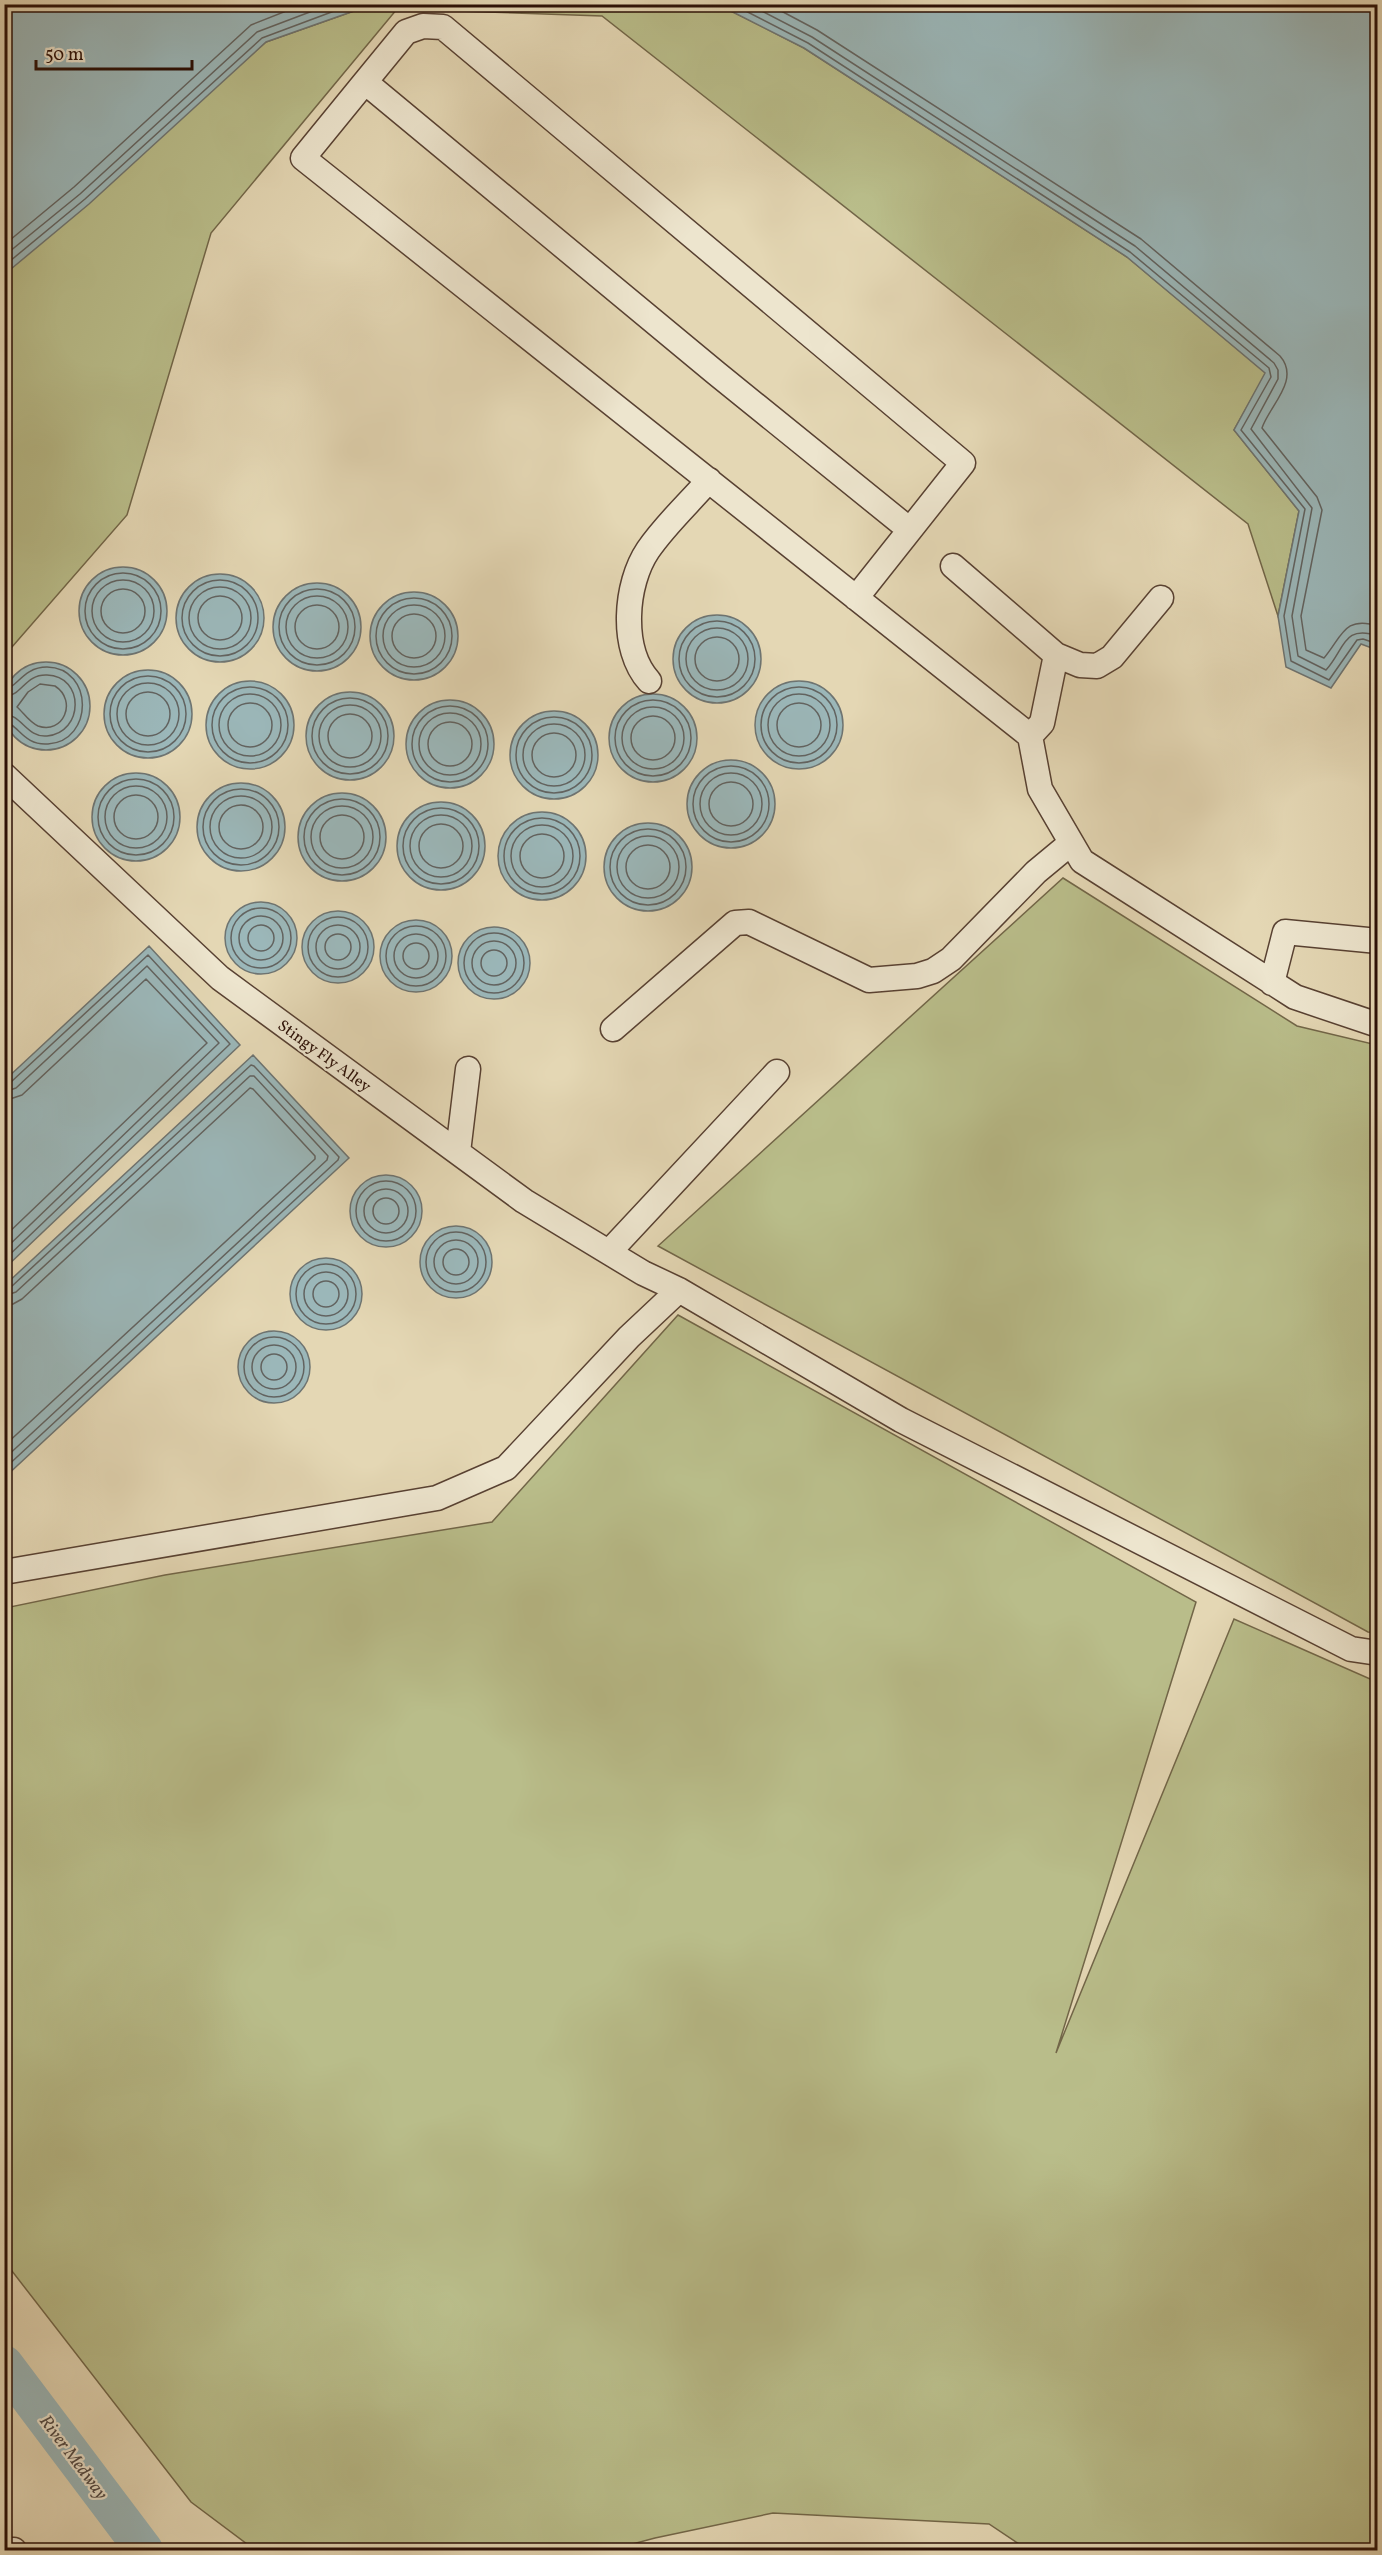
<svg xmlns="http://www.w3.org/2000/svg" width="1382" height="2555" font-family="Vollkorn,serif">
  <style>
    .green { fill: #b9bd8a; stroke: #726648; stroke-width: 1.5 }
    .water { fill: #9bb7b9; stroke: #6e7471; stroke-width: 1.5 }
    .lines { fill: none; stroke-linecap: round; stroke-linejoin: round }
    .shore { stroke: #626360; stroke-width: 1.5 }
    .river { stroke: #9bb7b9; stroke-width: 38 }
    .minor-casing { stroke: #584132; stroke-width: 27 }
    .minor { stroke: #ede5ce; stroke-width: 24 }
    .labels { text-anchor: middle; stroke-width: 4.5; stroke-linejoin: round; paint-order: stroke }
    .street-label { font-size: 16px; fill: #2a0f06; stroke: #ede5ce }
    .water-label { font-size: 18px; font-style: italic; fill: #524a45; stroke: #ede5ce }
  </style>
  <rect width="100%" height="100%" fill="#e4d7b4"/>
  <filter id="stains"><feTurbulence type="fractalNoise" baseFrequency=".00333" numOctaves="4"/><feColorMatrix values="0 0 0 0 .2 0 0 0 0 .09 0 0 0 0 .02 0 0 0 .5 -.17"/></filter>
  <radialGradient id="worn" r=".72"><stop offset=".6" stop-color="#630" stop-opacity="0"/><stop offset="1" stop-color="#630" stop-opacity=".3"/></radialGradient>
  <!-- green -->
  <path class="green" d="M 371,5 L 719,5 L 804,48 L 1127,257 L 1266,373 L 1234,430 L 1299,511 L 1278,616 L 1248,524 L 602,16 L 397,9 L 211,233 L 127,515 L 5,655 L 5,273 L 266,42 Z
    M 1063,878 L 1297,1026 L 1377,1045 L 1377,1633 L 1368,1632 L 658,1246 Z
    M 678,1315 L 1196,1602 L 1056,2053 L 1234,1619 L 1377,1682 L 1377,2550 L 1028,2550 L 989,2524 L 773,2513 L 655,2538 L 610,2550 L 255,2550 L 191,2502 L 5,2262 L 5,1608 L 165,1575 L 492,1522 Z"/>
  <!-- water -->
  <path class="water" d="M 5,4 L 371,4 L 371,5 L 266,42 L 89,204 L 5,274 Z
    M 719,5 L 1377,5 L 1377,650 L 1361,644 L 1331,688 L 1286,667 L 1278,616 L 1299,511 L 1234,430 L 1265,373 L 1127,257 L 804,48 Z
    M79 611a44 44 0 1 1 88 0a44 44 0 1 1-88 0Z
    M176 618a44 44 0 1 1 88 0a44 44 0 1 1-88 0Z
    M273 627a44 44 0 1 1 88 0a44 44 0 1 1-88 0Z
    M370 636a44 44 0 1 1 88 0a44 44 0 1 1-88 0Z
    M673 659a44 44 0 1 1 88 0a44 44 0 1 1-88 0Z
    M2 706a44 44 0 1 1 88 0a44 44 0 1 1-88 0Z
    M104 714a44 44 0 1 1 88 0a44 44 0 1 1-88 0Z
    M206 725a44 44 0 1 1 88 0a44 44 0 1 1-88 0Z
    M755 725a44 44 0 1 1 88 0a44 44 0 1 1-88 0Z
    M306 736a44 44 0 1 1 88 0a44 44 0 1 1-88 0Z
    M609 738a44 44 0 1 1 88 0a44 44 0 1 1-88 0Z
    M406 744a44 44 0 1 1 88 0a44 44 0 1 1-88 0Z
    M510 755a44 44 0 1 1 88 0a44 44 0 1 1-88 0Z
    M687 804a44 44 0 1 1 88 0a44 44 0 1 1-88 0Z
    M92 817a44 44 0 1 1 88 0a44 44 0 1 1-88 0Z
    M197 827a44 44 0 1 1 88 0a44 44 0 1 1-88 0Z
    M298 837a44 44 0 1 1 88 0a44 44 0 1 1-88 0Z
    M397 846a44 44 0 1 1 88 0a44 44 0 1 1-88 0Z
    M498 856a44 44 0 1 1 88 0a44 44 0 1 1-88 0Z
    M604 867a44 44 0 1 1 88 0a44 44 0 1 1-88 0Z
    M225 938a36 36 0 1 1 72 0a36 36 0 1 1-72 0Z
    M302 947a36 36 0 1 1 72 0a36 36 0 1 1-72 0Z
    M380 956a36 36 0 1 1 72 0a36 36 0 1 1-72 0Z
    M458 963a36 36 0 1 1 72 0a36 36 0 1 1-72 0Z
    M 149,946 L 240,1045 L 5,1268 L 5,1080 Z
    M 253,1055 L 349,1158 L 5,1477 L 5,1285 Z
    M350 1211a36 36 0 1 1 72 0a36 36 0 1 1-72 0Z
    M420 1262a36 36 0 1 1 72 0a36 36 0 1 1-72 0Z
    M290 1294a36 36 0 1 1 72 0a36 36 0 1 1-72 0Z
    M238 1367a36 36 0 1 1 72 0a36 36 0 1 1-72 0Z"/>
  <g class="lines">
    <!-- shore -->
    <path class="shore" d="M 732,4 L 808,43 L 1130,252 L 1269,368 L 1271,377 L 1241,430 L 1305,509 L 1284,616 L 1291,661 L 1329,680 L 1357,640 L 1363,639 L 1378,644
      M 748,4 L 812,37 L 1135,246 L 1274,363 L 1278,370 L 1278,379 L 1251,429 L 1312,508 L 1292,616 L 1298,656 L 1326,670 C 1345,649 1343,624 1378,636
      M 768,4 L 817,30 L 1141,239 L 1280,356 C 1301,380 1269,406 1262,428 L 1317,497 L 1322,510 L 1301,616 L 1306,650 L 1324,658 C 1342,637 1344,615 1378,626
      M 4,245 L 74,187 L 251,25 L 304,4
      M 4,256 L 80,194 L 257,32 L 331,4
      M 4,266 L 85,199 L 262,38 L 353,4
      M85 611a38 38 0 1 1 76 0a38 38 0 1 1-76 0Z
      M182 618a38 38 0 1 1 76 0a38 38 0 1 1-76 0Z
      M92 611a31 31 0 1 1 62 0a31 31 0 1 1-62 0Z
      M189 618a31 31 0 1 1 62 0a31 31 0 1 1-62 0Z
      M279 627a38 38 0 1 1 76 0a38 38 0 1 1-76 0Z
      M101 611a22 22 0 1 1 44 0a22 22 0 1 1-44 0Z
      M286 627a31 31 0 1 1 62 0a31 31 0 1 1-62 0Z
      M198 618a22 22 0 1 1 44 0a22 22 0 1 1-44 0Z
      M376 636a38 38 0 1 1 76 0a38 38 0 1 1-76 0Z
      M383 636a31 31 0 1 1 62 0a31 31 0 1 1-62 0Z
      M295 627a22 22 0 1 1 44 0a22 22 0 1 1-44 0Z
      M392 636a22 22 0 1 1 44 0a22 22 0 1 1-44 0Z
      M679 659a38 38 0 1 1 76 0a38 38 0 1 1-76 0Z
      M686 659a31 31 0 1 1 62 0a31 31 0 1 1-62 0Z
      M695 659a22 22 0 1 1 44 0a22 22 0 1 1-44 0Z
      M110 714a38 38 0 1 1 76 0a38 38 0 1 1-76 0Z
      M117 714a31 31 0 1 1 62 0a31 31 0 1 1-62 0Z
      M 40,684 L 55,686 C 78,701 63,735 38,726 C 29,722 23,712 17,707 L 28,692 Z
      M212 725a38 38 0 1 1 76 0a38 38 0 1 1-76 0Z
      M761 725a38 38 0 1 1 76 0a38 38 0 1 1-76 0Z
      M 4,690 C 17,688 23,667 47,667 C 94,668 94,741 48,744 C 23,746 18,723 4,722
      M126 714a22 22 0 1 1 44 0a22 22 0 1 1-44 0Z
      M219 725a31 31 0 1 1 62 0a31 31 0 1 1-62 0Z
      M768 725a31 31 0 1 1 62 0a31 31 0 1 1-62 0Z
      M 4,697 C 22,696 25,674 47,675 C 85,676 84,733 47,736 C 27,738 22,715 4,714
      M312 736a38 38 0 1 1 76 0a38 38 0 1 1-76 0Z
      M615 738a38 38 0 1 1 76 0a38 38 0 1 1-76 0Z
      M228 725a22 22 0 1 1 44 0a22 22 0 1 1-44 0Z
      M777 725a22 22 0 1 1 44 0a22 22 0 1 1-44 0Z
      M319 736a31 31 0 1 1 62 0a31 31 0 1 1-62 0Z
      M412 744a38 38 0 1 1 76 0a38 38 0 1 1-76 0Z
      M622 738a31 31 0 1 1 62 0a31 31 0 1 1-62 0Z
      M419 744a31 31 0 1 1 62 0a31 31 0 1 1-62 0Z
      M328 736a22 22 0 1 1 44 0a22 22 0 1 1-44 0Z
      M631 738a22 22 0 1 1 44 0a22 22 0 1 1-44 0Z
      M516 755a38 38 0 1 1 76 0a38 38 0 1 1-76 0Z
      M428 744a22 22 0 1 1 44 0a22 22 0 1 1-44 0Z
      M523 755a31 31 0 1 1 62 0a31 31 0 1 1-62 0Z
      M532 755a22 22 0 1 1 44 0a22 22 0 1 1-44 0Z
      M693 804a38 38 0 1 1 76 0a38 38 0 1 1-76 0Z
      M700 804a31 31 0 1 1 62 0a31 31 0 1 1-62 0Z
      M98 817a38 38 0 1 1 76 0a38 38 0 1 1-76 0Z
      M709 804a22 22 0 1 1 44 0a22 22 0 1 1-44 0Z
      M105 817a31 31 0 1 1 62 0a31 31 0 1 1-62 0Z
      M203 827a38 38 0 1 1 76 0a38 38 0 1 1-76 0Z
      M114 817a22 22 0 1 1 44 0a22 22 0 1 1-44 0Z
      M210 827a31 31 0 1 1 62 0a31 31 0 1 1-62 0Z
      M304 837a38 38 0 1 1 76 0a38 38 0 1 1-76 0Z
      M219 827a22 22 0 1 1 44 0a22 22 0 1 1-44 0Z
      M311 837a31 31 0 1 1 62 0a31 31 0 1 1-62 0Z
      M403 846a38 38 0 1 1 76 0a38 38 0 1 1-76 0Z
      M410 846a31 31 0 1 1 62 0a31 31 0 1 1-62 0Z
      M320 837a22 22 0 1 1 44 0a22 22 0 1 1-44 0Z
      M504 856a38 38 0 1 1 76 0a38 38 0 1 1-76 0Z
      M419 846a22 22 0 1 1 44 0a22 22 0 1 1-44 0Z
      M511 856a31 31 0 1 1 62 0a31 31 0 1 1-62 0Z
      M610 867a38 38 0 1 1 76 0a38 38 0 1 1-76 0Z
      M520 856a22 22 0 1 1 44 0a22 22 0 1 1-44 0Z
      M617 867a31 31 0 1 1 62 0a31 31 0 1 1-62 0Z
      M626 867a22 22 0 1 1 44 0a22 22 0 1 1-44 0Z
      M231 938a30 30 0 1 1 60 0a30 30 0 1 1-60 0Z
      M239 938a22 22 0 1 1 44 0a22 22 0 1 1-44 0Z
      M308 947a30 30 0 1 1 60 0a30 30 0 1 1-60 0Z
      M316 947a22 22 0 1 1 44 0a22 22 0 1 1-44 0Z
      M248 938a13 13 0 1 1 26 0a13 13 0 1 1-26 0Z
      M386 956a30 30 0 1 1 60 0a30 30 0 1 1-60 0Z
      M464 963a30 30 0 1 1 60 0a30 30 0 1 1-60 0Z
      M394 956a22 22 0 1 1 44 0a22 22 0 1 1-44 0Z
      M325 947a13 13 0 1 1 26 0a13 13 0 1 1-26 0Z
      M472 963a22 22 0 1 1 44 0a22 22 0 1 1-44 0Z
      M403 956a13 13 0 1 1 26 0a13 13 0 1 1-26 0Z
      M481 963a13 13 0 1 1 26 0a13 13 0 1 1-26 0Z
      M 4,1084 L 11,1082 L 148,955 L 230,1044 L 4,1260
      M 4,1092 L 16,1088 L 147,966 L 219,1043 L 4,1250
      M 4,1101 L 22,1095 L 146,979 L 207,1043 L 4,1237
      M356 1211a30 30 0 1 1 60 0a30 30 0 1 1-60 0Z
      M364 1211a22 22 0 1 1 44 0a22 22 0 1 1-44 0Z
      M373 1211a13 13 0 1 1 26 0a13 13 0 1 1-26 0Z
      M426 1262a30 30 0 1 1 60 0a30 30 0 1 1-60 0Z
      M434 1262a22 22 0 1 1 44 0a22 22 0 1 1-44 0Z
      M443 1262a13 13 0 1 1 26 0a13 13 0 1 1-26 0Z
      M296 1294a30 30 0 1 1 60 0a30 30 0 1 1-60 0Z
      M304 1294a22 22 0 1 1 44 0a22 22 0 1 1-44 0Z
      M313 1294a13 13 0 1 1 26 0a13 13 0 1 1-26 0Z
      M 4,1289 L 11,1287 L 251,1065 L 254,1066 L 339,1157 L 338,1160 L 4,1469
      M 4,1296 L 16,1292 L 250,1076 L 254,1076 L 328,1156 L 327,1160 L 4,1459
      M 4,1305 L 13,1304 L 22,1299 L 250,1088 L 253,1089 L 315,1156 L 315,1159 L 4,1446
      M244 1367a30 30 0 1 1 60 0a30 30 0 1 1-60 0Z
      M252 1367a22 22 0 1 1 44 0a22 22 0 1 1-44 0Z
      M261 1367a13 13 0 1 1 26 0a13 13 0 1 1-26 0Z"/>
    <!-- river -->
    <path class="river" d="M 4,2364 L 144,2550"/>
    <!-- minor casing -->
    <g class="minor-casing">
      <path id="minor" d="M 365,82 L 303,158 L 1030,736 L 1040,789 L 1082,861 L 1295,997 L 1378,1025
        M 953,566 L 1056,655 L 1080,665 L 1097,666 L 1112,657 L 1161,598
        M 856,598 L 963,463 L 443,27 L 423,26 L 406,32 L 365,82 L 716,373 L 910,530
        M 649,681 C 620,649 625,584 648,550 C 665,525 689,503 709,480
        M 1030,736 L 1042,723 L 1056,655
        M 4,775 L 220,978 L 524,1201 L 643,1273 L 679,1290 L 901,1420 L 1351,1649 L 1378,1653
        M 1272,983 L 1285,932 L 1378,941
        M 613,1029 L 735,923 L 749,922 L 869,980 L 917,976 L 933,971 L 951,959 L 1036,872 L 1071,843
        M 458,1152 L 468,1069
        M 609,1252 L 777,1072
        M 4,1572 L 437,1498 L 506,1468 L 629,1337 L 679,1290
        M 13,2550 L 14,2550"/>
    </g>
    <!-- minor -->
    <use href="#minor" class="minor"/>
  </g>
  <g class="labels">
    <!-- street labels -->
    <g class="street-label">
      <text transform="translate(325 1055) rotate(36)" y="6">Stingy Fly Alley</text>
    </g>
    <!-- water labels -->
    <g class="water-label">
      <text transform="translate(74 2457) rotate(53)" y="6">River Medway</text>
    </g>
  </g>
  <!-- margin -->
  <rect width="1382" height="2555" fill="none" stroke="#e4d7b4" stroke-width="24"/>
  <rect x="6" y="6" width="1370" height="2543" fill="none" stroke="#2a0f06" stroke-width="3"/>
  <rect x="12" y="12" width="1358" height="2531" fill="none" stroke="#2a0f06" stroke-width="1.5"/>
  <!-- scale -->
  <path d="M36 60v9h156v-9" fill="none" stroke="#2a0f06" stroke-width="3"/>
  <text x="45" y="60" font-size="18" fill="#2a0f06" stroke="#ede5ce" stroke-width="4.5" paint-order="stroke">50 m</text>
  <rect width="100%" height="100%" filter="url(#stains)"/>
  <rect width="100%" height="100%" fill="url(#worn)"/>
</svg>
